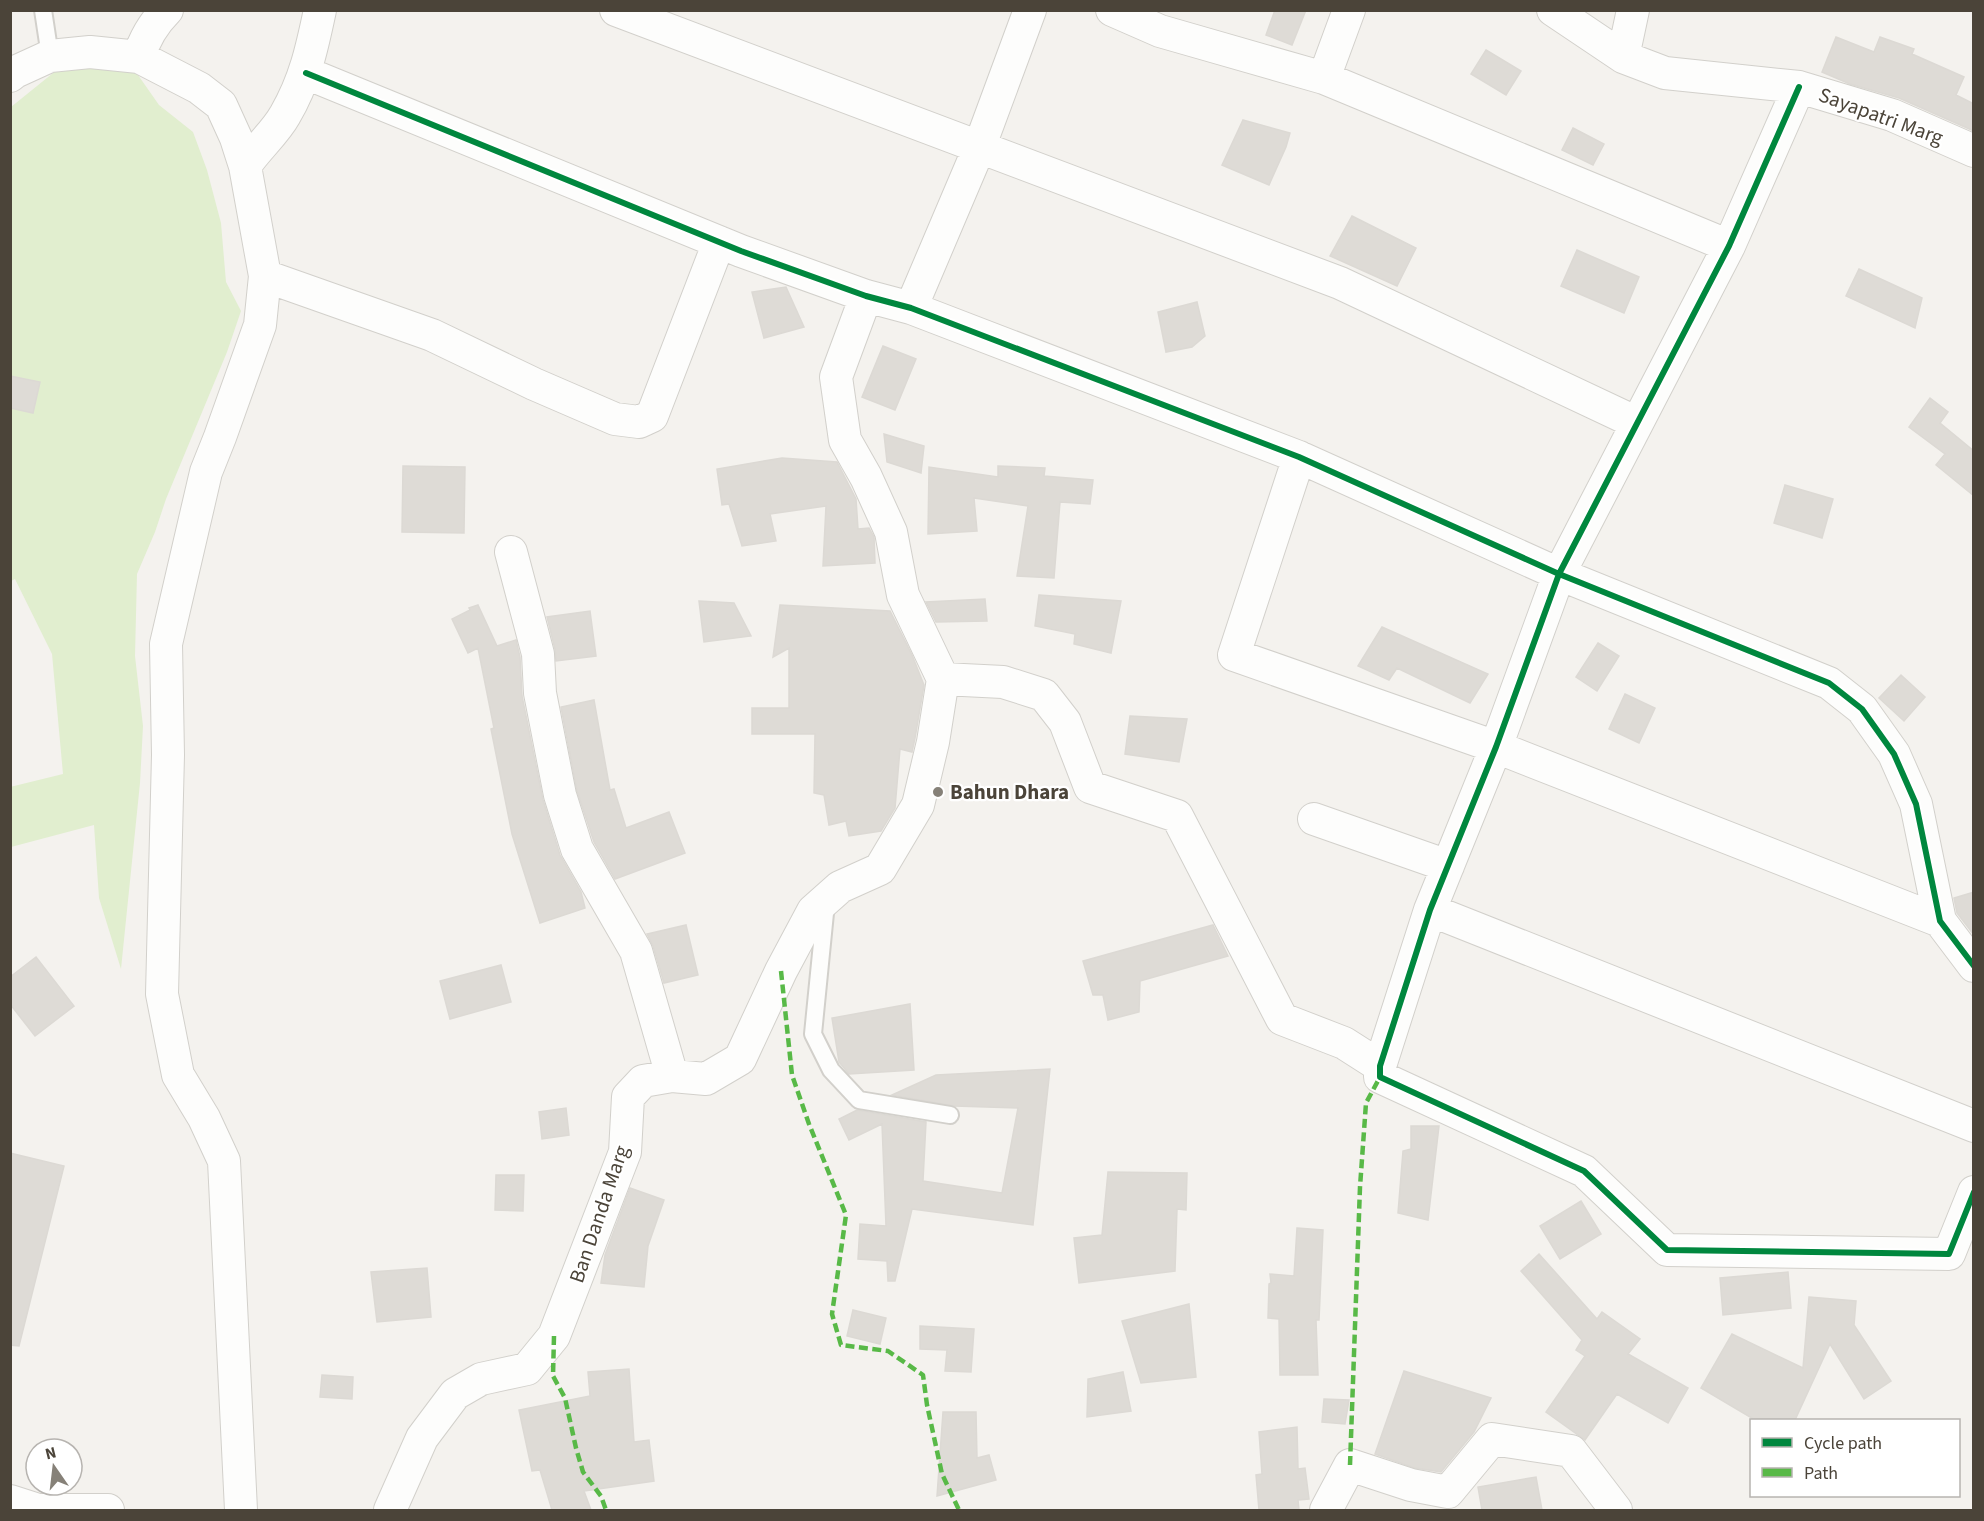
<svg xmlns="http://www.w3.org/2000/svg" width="1984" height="1521" font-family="'Source Sans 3',sans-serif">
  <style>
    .green { fill: #e1eecf }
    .building { fill: #dedbd6; stroke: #dcd9d4; stroke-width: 1.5 }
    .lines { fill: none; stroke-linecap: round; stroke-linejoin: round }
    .lane-casing { stroke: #d2d0cb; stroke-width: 20 }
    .street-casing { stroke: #d2d0cb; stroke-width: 34 }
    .lane { stroke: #fdfdfc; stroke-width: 16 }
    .street { stroke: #fdfdfc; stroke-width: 32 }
    .quiet { stroke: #58b947; stroke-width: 4.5; stroke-dasharray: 9 4.5; stroke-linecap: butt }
    .cycleway-casing { stroke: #fff; stroke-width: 10 }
    .cycleway { stroke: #00873e; stroke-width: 6 }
    .poi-dot { fill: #868178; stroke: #fff; stroke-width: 2 }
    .labels { text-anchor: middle; stroke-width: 4.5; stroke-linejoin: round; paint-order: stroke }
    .street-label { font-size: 21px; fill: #4b4439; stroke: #fff }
    .poi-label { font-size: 21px; font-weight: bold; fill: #4b4439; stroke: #fff; text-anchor: start }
  </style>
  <rect width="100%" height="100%" fill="#f4f2ee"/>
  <!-- green -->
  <path class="green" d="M 63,65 L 131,65 L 159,105 L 193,132 L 207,170 L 221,223 L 226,282 L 241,311 L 227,352 L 166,499 L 155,532 L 137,574 L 135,656 L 143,726 L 140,783 L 121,969 L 99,898 L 94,825 L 11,847 L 10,787 L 63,774 L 52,654 L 15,579 L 11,581 L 11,107 Z"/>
  <!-- building -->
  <path class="building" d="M 1275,10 L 1306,10 L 1292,45 L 1266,35 Z
    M 1836,37 L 1874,52 L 1880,37 L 1914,49 L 1912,54 L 1964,77 L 1956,95 L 1974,104 L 1974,131 L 1899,98 L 1850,84 L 1822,72 Z
    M 1486,50 L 1521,71 L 1506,95 L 1471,74 Z
    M 1243,120 L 1290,133 L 1286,147 L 1269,185 L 1222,165 Z
    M 1573,128 L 1604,144 L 1593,165 L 1562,150 Z
    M 1352,216 L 1416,248 L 1397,286 L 1330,256 Z
    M 1577,250 L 1639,277 L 1624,313 L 1561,286 Z
    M 1859,269 L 1922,298 L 1915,328 L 1846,296 Z
    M 786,287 L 804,327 L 764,338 L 752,292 Z
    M 1197,302 L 1205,336 L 1192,347 L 1166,352 L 1158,312 Z
    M 883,346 L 916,359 L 895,410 L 862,397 Z
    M 10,376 L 40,382 L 33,413 L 10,408 Z
    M 1930,398 L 1948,412 L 1940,423 L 1974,451 L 1974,496 L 1936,465 L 1945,454 L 1909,427 Z
    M 884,434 L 924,446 L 921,473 L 887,462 Z
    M 782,458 L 837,462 L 856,499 L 858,529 L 869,528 L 874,537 L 875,563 L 823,566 L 826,506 L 770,514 L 776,541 L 742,546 L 729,504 L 722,505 L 717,469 Z
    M 403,466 L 465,467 L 464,533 L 402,532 Z
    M 998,466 L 1045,468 L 1044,476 L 1093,480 L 1090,504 L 1060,502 L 1054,578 L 1017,576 L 1028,506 L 974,498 L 977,531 L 928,534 L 929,467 L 998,477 Z
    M 1785,485 L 1833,499 L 1822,538 L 1774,523 Z
    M 1039,595 L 1121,601 L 1111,653 L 1074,644 L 1075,634 L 1035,626 Z
    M 985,599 L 987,621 L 936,622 L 926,602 Z
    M 699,601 L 734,603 L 751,636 L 704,642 Z
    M 478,605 L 497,646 L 516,640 L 520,657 L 522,696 L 543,800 L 560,855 L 581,892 L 585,908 L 540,923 L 512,834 L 491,729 L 494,728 L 478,648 L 468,653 L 452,619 L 470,610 L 469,608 Z
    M 780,605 L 890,611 L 912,655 L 924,685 L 915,738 L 912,752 L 900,749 L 895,808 L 881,831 L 849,836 L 846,821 L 829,825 L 824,795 L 814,793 L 815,734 L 752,734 L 752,708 L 789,708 L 789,648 L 773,657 Z
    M 590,611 L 596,656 L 556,661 L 555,649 L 547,617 Z
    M 1382,627 L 1488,674 L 1470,703 L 1397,668 L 1389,680 L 1358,666 Z
    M 1598,643 L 1619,656 L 1597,691 L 1576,677 Z
    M 1901,675 L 1925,697 L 1904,721 L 1879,698 Z
    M 1625,694 L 1655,708 L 1639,743 L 1609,729 Z
    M 594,700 L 610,790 L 614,789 L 626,828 L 669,812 L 685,853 L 615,879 L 594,842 L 577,791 L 561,707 Z
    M 1130,716 L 1187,719 L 1179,762 L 1125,754 Z
    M 1974,892 L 1974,935 L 1957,913 L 1954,898 Z
    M 686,925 L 698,975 L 664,983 L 653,946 L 647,934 Z
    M 1213,925 L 1228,956 L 1140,981 L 1139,1012 L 1108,1020 L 1103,995 L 1093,995 L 1083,961 Z
    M 36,957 L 74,1006 L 35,1036 L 10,1004 L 10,977 Z
    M 501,965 L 511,1002 L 450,1019 L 440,981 Z
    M 910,1004 L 914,1070 L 849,1074 L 839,1062 L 832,1018 Z
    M 1050,1069 L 1033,1225 L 912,1209 L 895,1281 L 888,1281 L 887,1261 L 858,1259 L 860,1224 L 886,1226 L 882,1124 L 849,1140 L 839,1119 L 857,1110 L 926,1122 L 923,1181 L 1002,1193 L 1018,1108 L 954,1106 L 892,1095 L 936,1075 Z
    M 566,1108 L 569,1135 L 542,1139 L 539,1112 Z
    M 1411,1126 L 1439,1126 L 1428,1220 L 1398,1213 L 1403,1151 L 1411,1149 Z
    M 10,1153 L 64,1166 L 19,1346 L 10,1345 Z
    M 1108,1172 L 1187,1173 L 1186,1210 L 1177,1209 L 1175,1271 L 1079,1283 L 1074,1238 L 1102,1235 Z
    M 496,1175 L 524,1175 L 523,1211 L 495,1210 Z
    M 630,1188 L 664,1200 L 648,1246 L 644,1287 L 601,1283 L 605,1255 Z
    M 1581,1201 L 1601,1234 L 1560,1259 L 1540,1226 Z
    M 1297,1228 L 1323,1230 L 1319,1320 L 1316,1320 L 1318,1375 L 1280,1375 L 1279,1319 L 1268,1318 L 1269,1284 L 1271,1283 L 1270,1274 L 1294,1276 Z
    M 1539,1254 L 1597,1319 L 1602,1312 L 1640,1339 L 1628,1354 L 1688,1388 L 1668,1423 L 1617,1394 L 1585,1440 L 1546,1412 L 1585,1356 L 1576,1350 L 1582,1340 L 1521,1271 Z
    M 427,1268 L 431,1317 L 377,1322 L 371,1272 Z
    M 1788,1272 L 1791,1308 L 1723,1315 L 1720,1278 Z
    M 1809,1297 L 1856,1301 L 1854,1325 L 1891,1381 L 1864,1399 L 1830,1344 L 1795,1420 L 1755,1420 L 1701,1388 L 1732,1334 L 1803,1368 Z
    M 1189,1304 L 1196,1377 L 1141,1383 L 1122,1321 Z
    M 853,1310 L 886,1318 L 880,1344 L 847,1336 Z
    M 920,1326 L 974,1329 L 971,1372 L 945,1371 L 947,1350 L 920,1349 Z
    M 629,1369 L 634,1442 L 649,1440 L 654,1481 L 584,1491 L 591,1510 L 552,1510 L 540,1470 L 532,1471 L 519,1410 L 590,1396 L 588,1372 Z
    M 1404,1371 L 1491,1398 L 1474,1432 L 1441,1472 L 1415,1468 L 1375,1454 Z
    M 1123,1372 L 1131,1411 L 1087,1417 L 1088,1379 Z
    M 322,1375 L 353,1377 L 352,1399 L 320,1397 Z
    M 1324,1399 L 1349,1400 L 1345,1424 L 1322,1422 Z
    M 943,1412 L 976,1412 L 977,1458 L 989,1455 L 996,1480 L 937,1496 Z
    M 1297,1427 L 1298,1469 L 1305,1468 L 1309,1499 L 1298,1500 L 1299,1510 L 1259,1510 L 1256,1475 L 1262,1474 L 1259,1432 Z
    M 1536,1477 L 1542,1510 L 1482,1510 L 1478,1487 Z"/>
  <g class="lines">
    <!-- lane casing -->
    <g class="lane-casing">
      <path id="lane" d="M 43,10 L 50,56
        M 826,903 L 813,1034 L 831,1070 L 859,1100 L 950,1115"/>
    </g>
    <!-- street casing -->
    <g class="street-casing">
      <path id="street" d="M 616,10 L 1340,283 L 1637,423
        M 1112,10 L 1160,31 L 1324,78 L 1729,246
        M 1553,10 L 1623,57 L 1665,73 L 1799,87 L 1892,115 L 1974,151
        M 139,57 C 144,40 154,23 167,10
        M 1623,57 L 1633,10
        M 306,73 L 741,251 L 866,296 L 911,308 L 1299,457 L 1559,574 L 1829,683 L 1862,709 L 1894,754 L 1916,804 L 1940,921 L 1974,966
        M 10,76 L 15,72 L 50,56 L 90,52 L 139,57 L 199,88 L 221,105 L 236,138 L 245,166
        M 1324,78 L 1349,10
        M 1799,87 L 1729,246 L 1559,574 L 1496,747 L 1430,910 L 1380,1066 L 1380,1077 L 1584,1171 L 1667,1250 L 1949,1254 L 1974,1192
        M 265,276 L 432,335 L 534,384 L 615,419 L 639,422 L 652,416 L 719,242
        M 911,308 L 979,148 L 1030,10
        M 1299,457 L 1234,655 L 1496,747 L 1940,921
        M 511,552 L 538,654 L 540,693 L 560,795 L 577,849 L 636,951 L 672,1076
        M 943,679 L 1003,682 L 1044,695 L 1065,722 L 1090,787 L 1177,816 L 1282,1019 L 1344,1043 L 1380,1066
        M 1314,819 L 1448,866
        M 1430,910 L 1974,1126
        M 10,1501 L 38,1510 L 108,1510
        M 241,1510 L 224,1161 L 204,1118 L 178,1075 L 162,994 L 168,755 L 166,644 L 206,472 L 220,437 L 260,325 L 265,276 L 245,166 C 257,148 275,133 285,115 C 305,81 312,48 320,10
        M 390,1510 L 422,1438 L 455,1394 L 481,1379 L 527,1369 L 554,1336 L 625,1152 L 628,1097 L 643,1081 L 672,1076 L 706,1079 L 740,1059 L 781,971 L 813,911 L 840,887 L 880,869 L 918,805 L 933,742 L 943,679 L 903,595 L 891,532 L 866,477 L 845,440 L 836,377 L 866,296
        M 1326,1510 L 1350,1465 L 1411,1485 L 1448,1492 L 1492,1439 L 1571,1451 L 1616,1510"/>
    </g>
    <!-- lane -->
    <use href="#lane" class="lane"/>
    <!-- street -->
    <use href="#street" class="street"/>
    <!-- quiet -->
    <path class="quiet" d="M 781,971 L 792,1075 L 809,1124 L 846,1215 L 832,1314 L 841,1345 L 888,1351 L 923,1375 L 927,1405 L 942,1474 L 959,1510
      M 554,1336 L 553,1376 L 565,1398 L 576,1448 L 583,1472 L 601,1496 L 606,1510
      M 1350,1465 L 1360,1187 L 1366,1103 L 1380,1077"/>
    <!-- cycleway casing -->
    <g class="cycleway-casing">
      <path id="cycleway" d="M 306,73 L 741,251 L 866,296 L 911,308 L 1299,457 L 1559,574 L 1829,683 L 1862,709 L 1894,754 L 1916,804 L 1940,921 L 1974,966
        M 1799,87 L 1729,246 L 1559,574 L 1496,747 L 1430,910 L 1380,1066 L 1380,1077 L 1584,1171 L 1667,1250 L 1949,1254 L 1974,1192"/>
    </g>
    <!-- cycleway -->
    <use href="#cycleway" class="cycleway"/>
  </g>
  <!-- markers -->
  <circle class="poi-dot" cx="938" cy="792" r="6"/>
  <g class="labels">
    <!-- street labels -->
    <g class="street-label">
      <text transform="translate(1881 116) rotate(20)" y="7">Sayapatri Marg</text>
      <text transform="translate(599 1214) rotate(-71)" y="7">Ban Danda Marg</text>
    </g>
    <!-- poi labels -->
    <g class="poi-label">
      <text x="950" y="799">Bahun Dhara</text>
    </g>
  </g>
  <!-- border -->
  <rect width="1984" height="1521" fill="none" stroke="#4b4439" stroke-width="24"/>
  <!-- legend -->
  <rect x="1750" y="1419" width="210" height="78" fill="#ffffff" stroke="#b7b4b0" stroke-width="1.5"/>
  <rect x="1762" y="1438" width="30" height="9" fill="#00873e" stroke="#b7b4b0" stroke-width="1.5"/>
  <text x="1804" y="1449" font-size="18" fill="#4b4439">Cycle path</text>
  <rect x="1762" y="1468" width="30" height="9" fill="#58b947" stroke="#b7b4b0" stroke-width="1.5"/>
  <text x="1804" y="1479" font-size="18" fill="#4b4439">Path</text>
  <!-- north arrow -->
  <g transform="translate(54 1467) rotate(346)"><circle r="28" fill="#ffffff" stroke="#b7b4b0" stroke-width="1.5"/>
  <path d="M0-4.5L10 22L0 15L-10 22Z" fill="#868178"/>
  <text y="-9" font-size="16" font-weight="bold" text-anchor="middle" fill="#4b4439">N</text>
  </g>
</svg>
